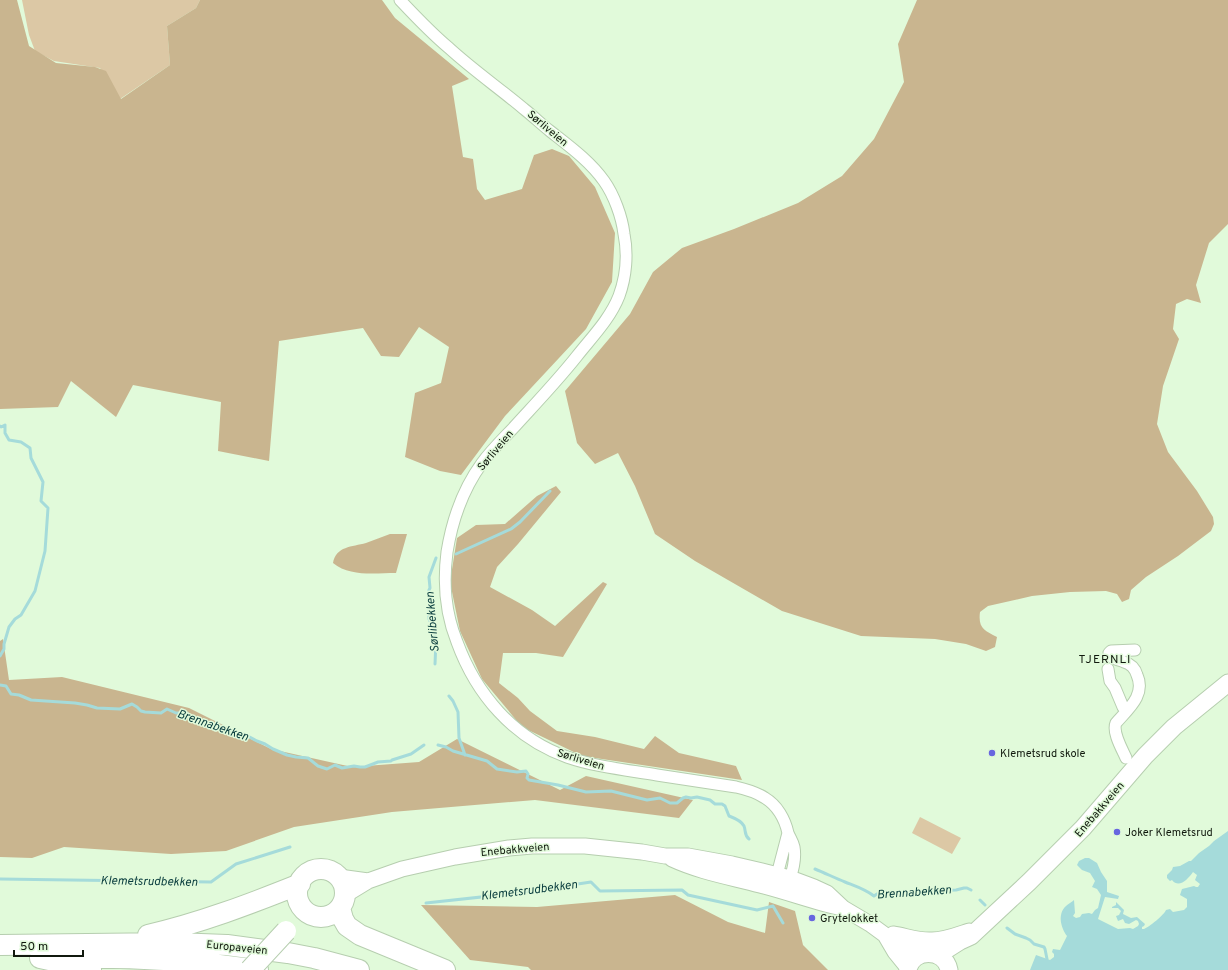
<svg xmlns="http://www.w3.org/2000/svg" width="1228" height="970" font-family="Overpass,sans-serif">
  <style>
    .green { fill: #dcc8a5 }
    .forest { fill: #c9b58f }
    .water { fill: #a5dbda }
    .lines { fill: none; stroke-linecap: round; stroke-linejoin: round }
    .stream { stroke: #a5dbda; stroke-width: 3 }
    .street-casing { stroke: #b6ceaf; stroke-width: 13 }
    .secondary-casing { stroke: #b6ceaf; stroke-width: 17 }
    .primary-casing { stroke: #b6ceaf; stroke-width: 19 }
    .highway-casing { stroke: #b6ceaf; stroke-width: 22 }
    .street { stroke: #fff; stroke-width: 11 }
    .secondary { stroke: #fff; stroke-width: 15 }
    .primary { stroke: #fff; stroke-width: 17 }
    .highway { stroke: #fff; stroke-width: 20 }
    .highway-bridge-casing { stroke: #b6ceaf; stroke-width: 22; stroke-linecap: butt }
    .highway-bridge { stroke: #fff; stroke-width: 20 }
    .poi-dot { fill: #6766df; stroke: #e1fada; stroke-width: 1.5 }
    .labels { text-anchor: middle; stroke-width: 3; stroke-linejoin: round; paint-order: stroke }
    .street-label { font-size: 11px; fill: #11190e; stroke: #e1fada }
    .poi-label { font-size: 11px; fill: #11190e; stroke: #e1fada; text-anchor: start }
    .water-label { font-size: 12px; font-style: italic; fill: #083c3d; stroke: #e1fada }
    .neighbourhood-label { font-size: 12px; letter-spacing: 1px; fill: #11190e; stroke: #e1fada }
  </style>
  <rect width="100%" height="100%" fill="#e1fada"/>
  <!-- green -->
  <path class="green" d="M 22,0 L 200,0 L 196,8 L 167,26 L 170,65 L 120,99 L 100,68 L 54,61 L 35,51 L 29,35 Z
    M 920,817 L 961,838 L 952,854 L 912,833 Z"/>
  <!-- forest -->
  <path class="forest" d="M 0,0 L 17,0 L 29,46 L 56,63 L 95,67 L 106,71 L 121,99 L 170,65 L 167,26 L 196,8 L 200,0 L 382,0 L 395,18 L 469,79 L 452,86 L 463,157 L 473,159 L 477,189 L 485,200 L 522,189 L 534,155 L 552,149 L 569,156 L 595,187 L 615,233 L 612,282 L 586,329 L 505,416 L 461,475 L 440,471 L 405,457 L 415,393 L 441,383 L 449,347 L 419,327 L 399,357 L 381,356 L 363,328 L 279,341 L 269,461 L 218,451 L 221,402 L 133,385 L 116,417 L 71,381 L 58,407 L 0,409 Z
    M 917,0 L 1228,0 L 1228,224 L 1209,243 L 1196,285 L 1201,303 L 1187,299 L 1176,304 L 1173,329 L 1179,339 L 1163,386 L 1157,424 L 1168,452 L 1197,491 L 1213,517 L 1214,524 L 1211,531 L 1178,556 L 1146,577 L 1131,590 L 1129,599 L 1122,602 L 1117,594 L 1106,591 L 1070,592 L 1032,596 L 988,606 L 980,612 C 978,628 984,630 997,637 L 995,647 L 986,651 L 966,644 L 935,639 L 861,636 L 782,611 L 695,561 L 655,534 L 635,486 L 618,453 L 595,464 L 577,443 L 565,391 L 630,314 L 653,272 L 682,248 L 734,229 L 798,203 L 842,176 L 874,139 L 904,82 L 898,44 Z
    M 556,486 L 561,492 L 518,544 L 497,567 L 490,587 L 532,610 L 555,626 L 603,582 L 607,584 L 563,657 L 536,653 L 503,653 L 499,683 L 518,698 L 530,711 L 557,731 L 595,737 L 644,749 L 655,736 L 679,753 L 736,766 L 742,780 L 582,756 L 522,727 L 482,679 L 460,631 L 450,582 L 457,538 L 476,525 L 505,524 L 537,496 Z
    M 390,534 L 407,534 L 396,573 C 375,573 350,577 333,563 C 336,546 352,547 366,543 C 374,540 382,537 390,534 Z
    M 3,639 L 9,680 L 62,677 L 189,708 L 271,749 L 352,767 L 419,762 L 457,739 L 560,790 L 586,776 L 693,800 L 679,818 L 535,800 L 392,812 L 294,827 L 226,851 L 171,854 L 64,847 L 32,858 L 0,857 L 0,641 Z
    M 675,895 L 728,922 L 765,933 L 769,902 L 795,911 L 803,945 L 828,970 L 531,970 L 528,967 L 470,960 L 421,905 L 537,907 Z"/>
  <!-- water -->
  <path class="water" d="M 1228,831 L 1228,970 L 1030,970 L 1036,955 L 1050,960 L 1054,957 L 1054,954 L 1052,952 L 1053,949 L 1060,950 L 1067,936 C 1061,928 1057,914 1066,906 C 1068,904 1072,902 1074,900 L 1075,913 L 1073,916 L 1076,918 L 1080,917 L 1082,914 L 1089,913 L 1092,914 L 1095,910 L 1098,908 L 1101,895 L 1097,889 L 1092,887 L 1095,881 L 1090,873 L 1082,870 L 1077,865 L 1079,861 L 1085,858 L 1089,858 L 1097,863 L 1101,872 L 1107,881 L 1107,892 L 1119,896 L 1118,899 L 1105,897 L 1098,919 L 1118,929 L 1130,928 L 1133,929 L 1138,926 L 1139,924 L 1138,921 L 1136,920 L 1129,924 L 1125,923 L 1123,919 L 1118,921 L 1116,916 L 1119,915 L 1121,911 L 1118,908 L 1112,908 L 1112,907 L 1116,905 L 1116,902 L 1124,910 L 1123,914 L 1131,918 L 1137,917 L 1145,924 L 1144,926 L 1142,927 L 1142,929 L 1144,929 C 1149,927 1164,915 1166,910 L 1170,909 L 1173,912 L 1184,910 L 1187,907 L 1187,899 L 1180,895 L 1182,889 L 1194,886 L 1196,887 L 1198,887 L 1200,884 L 1195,880 L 1197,875 L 1193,872 C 1188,879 1179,889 1172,880 L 1170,881 L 1167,878 L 1167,875 L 1172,870 L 1173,867 L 1180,866 L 1189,861 L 1191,861 L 1199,853 L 1209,846 L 1214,841 Z"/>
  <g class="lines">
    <!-- stream -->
    <path class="stream" d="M 0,426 L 1,427 L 5,425 L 5,433 L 9,440 L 21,442 L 30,448 L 31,458 L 43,482 L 41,501 L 48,508 L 45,551 L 35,591 L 21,615 L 15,619 L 9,627 L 4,644 L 4,649 L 0,656
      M 456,554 L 511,529 L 520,522 L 550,491
      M 435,664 L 436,641 L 434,630 L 429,619 L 429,590 L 430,588 L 429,577 L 436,558
      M 0,685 L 6,686 L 11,694 L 19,695 L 31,700 L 75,703 L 87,705 L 97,708 L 120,709 L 132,704 L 137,707 L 141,711 L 145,712 L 161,713 L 167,709 L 176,713 L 187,713 L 192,719 L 239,733 L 244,734 L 257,741 L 265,744 L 273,749 L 287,755 L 296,757 L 308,758 L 318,766 L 327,769 L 335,765 L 342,768 L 354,766 L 360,767 L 365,767 L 378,762 L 391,761 L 392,760 L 411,754 L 424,745
      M 449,696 L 453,701 L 458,712 L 459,738 L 465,755
      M 438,745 L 446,747 L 453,751 L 487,761 L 497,769 L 517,772 L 526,771 L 528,774 L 527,778 L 529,780 L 558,785 L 586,792 L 611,791 L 647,800 L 660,798 L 670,803 L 677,803 L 683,798 L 686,797 L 691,798 L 697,797 L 710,800 L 715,804 L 722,804 L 725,806 L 729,816 C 734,818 741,820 744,826 C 746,831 744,835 749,839
      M 815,869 C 825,873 835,878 845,882 C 855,886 865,889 874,896 L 877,894 L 886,892 L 911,894 L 915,893 L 921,894 L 927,891 L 956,890 L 964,888 L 967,888 L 971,890
      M 0,879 L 211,882 L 236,864 L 290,847
      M 980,900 L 985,905
      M 426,903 L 518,893 L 591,882 L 600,891 L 682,890 L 688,895 L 757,910 L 773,906 L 783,923
      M 1007,928 L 1015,934 L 1026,938 L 1030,940 L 1034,944 L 1044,947 L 1045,949 L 1047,959"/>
    <!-- street casing -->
    <g class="street-casing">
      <path id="street" d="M 400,0 C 416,17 431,33 449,48 C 473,70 499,88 524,109 C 533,116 541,124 550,131 C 569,146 590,161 604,181 C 614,195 622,217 624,234 C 628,254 626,277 619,296 C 610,319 592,337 577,356 C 558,380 537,402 516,425 C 505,437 492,449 482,463 C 463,489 452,521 447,552 C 443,584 445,612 457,642 C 476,694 513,738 567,757 C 596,767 627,770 657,775 C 683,779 709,783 736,787 C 745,789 756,792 765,798 C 777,805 785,819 788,833 C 790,838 793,842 794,847 C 796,858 793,874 787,883
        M 1108,669 L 1110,681 L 1115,688 L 1123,707 L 1126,711
        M 1126,758 C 1122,749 1112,732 1116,723 C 1128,709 1146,695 1137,675 C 1135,668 1131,664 1124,662 C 1119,659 1111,660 1109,653 L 1111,651 L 1135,650
        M 777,881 L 777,875 L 788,833"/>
    </g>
    <!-- secondary casing -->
    <g class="secondary-casing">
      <path id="secondary" d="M 672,859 C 700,872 730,877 760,885 C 788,892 814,902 842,908
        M 339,877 L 368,881
        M 345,895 L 368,881 L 402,869 L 455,857 L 509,848 L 532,846 L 585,846 L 642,852 L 665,856 L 688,856 L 732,864 L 766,872 L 790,878 L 814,887 L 827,893 L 843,908 L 870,924 L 885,935 L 920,954
        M 893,934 C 906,936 919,941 932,940 C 945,940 957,935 969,931
        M 885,935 L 895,952 L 908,968"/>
    </g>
    <!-- primary casing -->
    <g class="primary-casing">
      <path id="primary" d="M 938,955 L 960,941 L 971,936 L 1029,882 L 1083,828 L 1145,756 L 1174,727 L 1228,683
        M 908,970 C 912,948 945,948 949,970"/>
    </g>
    <!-- highway casing -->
    <g class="highway-casing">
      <path id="highway" d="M297 893a24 24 0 1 1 48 0a24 24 0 1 1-48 0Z
        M 340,908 L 343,919 L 347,926 L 360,935 L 445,970
        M 148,935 C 200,923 250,904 300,884
        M 0,945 L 174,943 L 227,945 L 288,953 L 314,958 L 359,970
        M 40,958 L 91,969
        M 77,958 C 138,957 198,961 258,970"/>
    </g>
    <!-- street -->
    <use href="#street" class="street"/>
    <!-- secondary -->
    <use href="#secondary" class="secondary"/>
    <!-- primary -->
    <use href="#primary" class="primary"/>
    <!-- highway -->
    <use href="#highway" class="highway"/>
    <!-- highway-bridge casing -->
    <g class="highway-bridge-casing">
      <path id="highway-bridge" d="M 250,970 L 286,931"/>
    </g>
    <!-- highway-bridge -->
    <use href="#highway-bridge" class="highway-bridge"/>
  </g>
  <!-- markers -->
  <g class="poi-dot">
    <circle cx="992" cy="753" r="4"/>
    <circle cx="1117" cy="832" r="4"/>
    <circle cx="812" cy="918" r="4"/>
  </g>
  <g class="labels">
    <!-- street labels -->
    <g class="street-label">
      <text transform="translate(548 128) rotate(40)" y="4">Sørliveien</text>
      <text transform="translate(495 450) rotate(-50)" y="4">Sørliveien</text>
      <text transform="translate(581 759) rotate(17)" y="4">Sørliveien</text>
      <text transform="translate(1099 809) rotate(-49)" y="4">Enebakkveien</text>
      <text transform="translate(515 849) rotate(-5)" y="4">Enebakkveien</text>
      <text transform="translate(237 947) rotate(6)" y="4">Europaveien</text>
    </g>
    <!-- poi labels -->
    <g class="poi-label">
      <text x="1000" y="757">Klemetsrud skole</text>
      <text x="1125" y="836">Joker Klemetsrud</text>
      <text x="820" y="922">Grytelokket</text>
    </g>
    <!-- water labels -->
    <g class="water-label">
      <text transform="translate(432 622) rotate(-95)" y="4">Sørlibekken</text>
      <text transform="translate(213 725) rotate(19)" y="4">Brennabekken</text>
      <text transform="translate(149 881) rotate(1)" y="4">Klemetsrudbekken</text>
      <text transform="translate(529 890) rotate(-7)" y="4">Klemetsrudbekken</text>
      <text transform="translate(914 892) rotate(-4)" y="4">Brennabekken</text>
    </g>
    <!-- neighbourhood labels -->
    <g class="neighbourhood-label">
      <text x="1105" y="663">TJERNLI</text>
    </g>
  </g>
  <!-- scale -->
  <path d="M14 950v6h69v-6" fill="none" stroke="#11190e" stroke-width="2"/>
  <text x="20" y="950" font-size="12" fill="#11190e" stroke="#e1fada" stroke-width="3" paint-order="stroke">50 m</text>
</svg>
